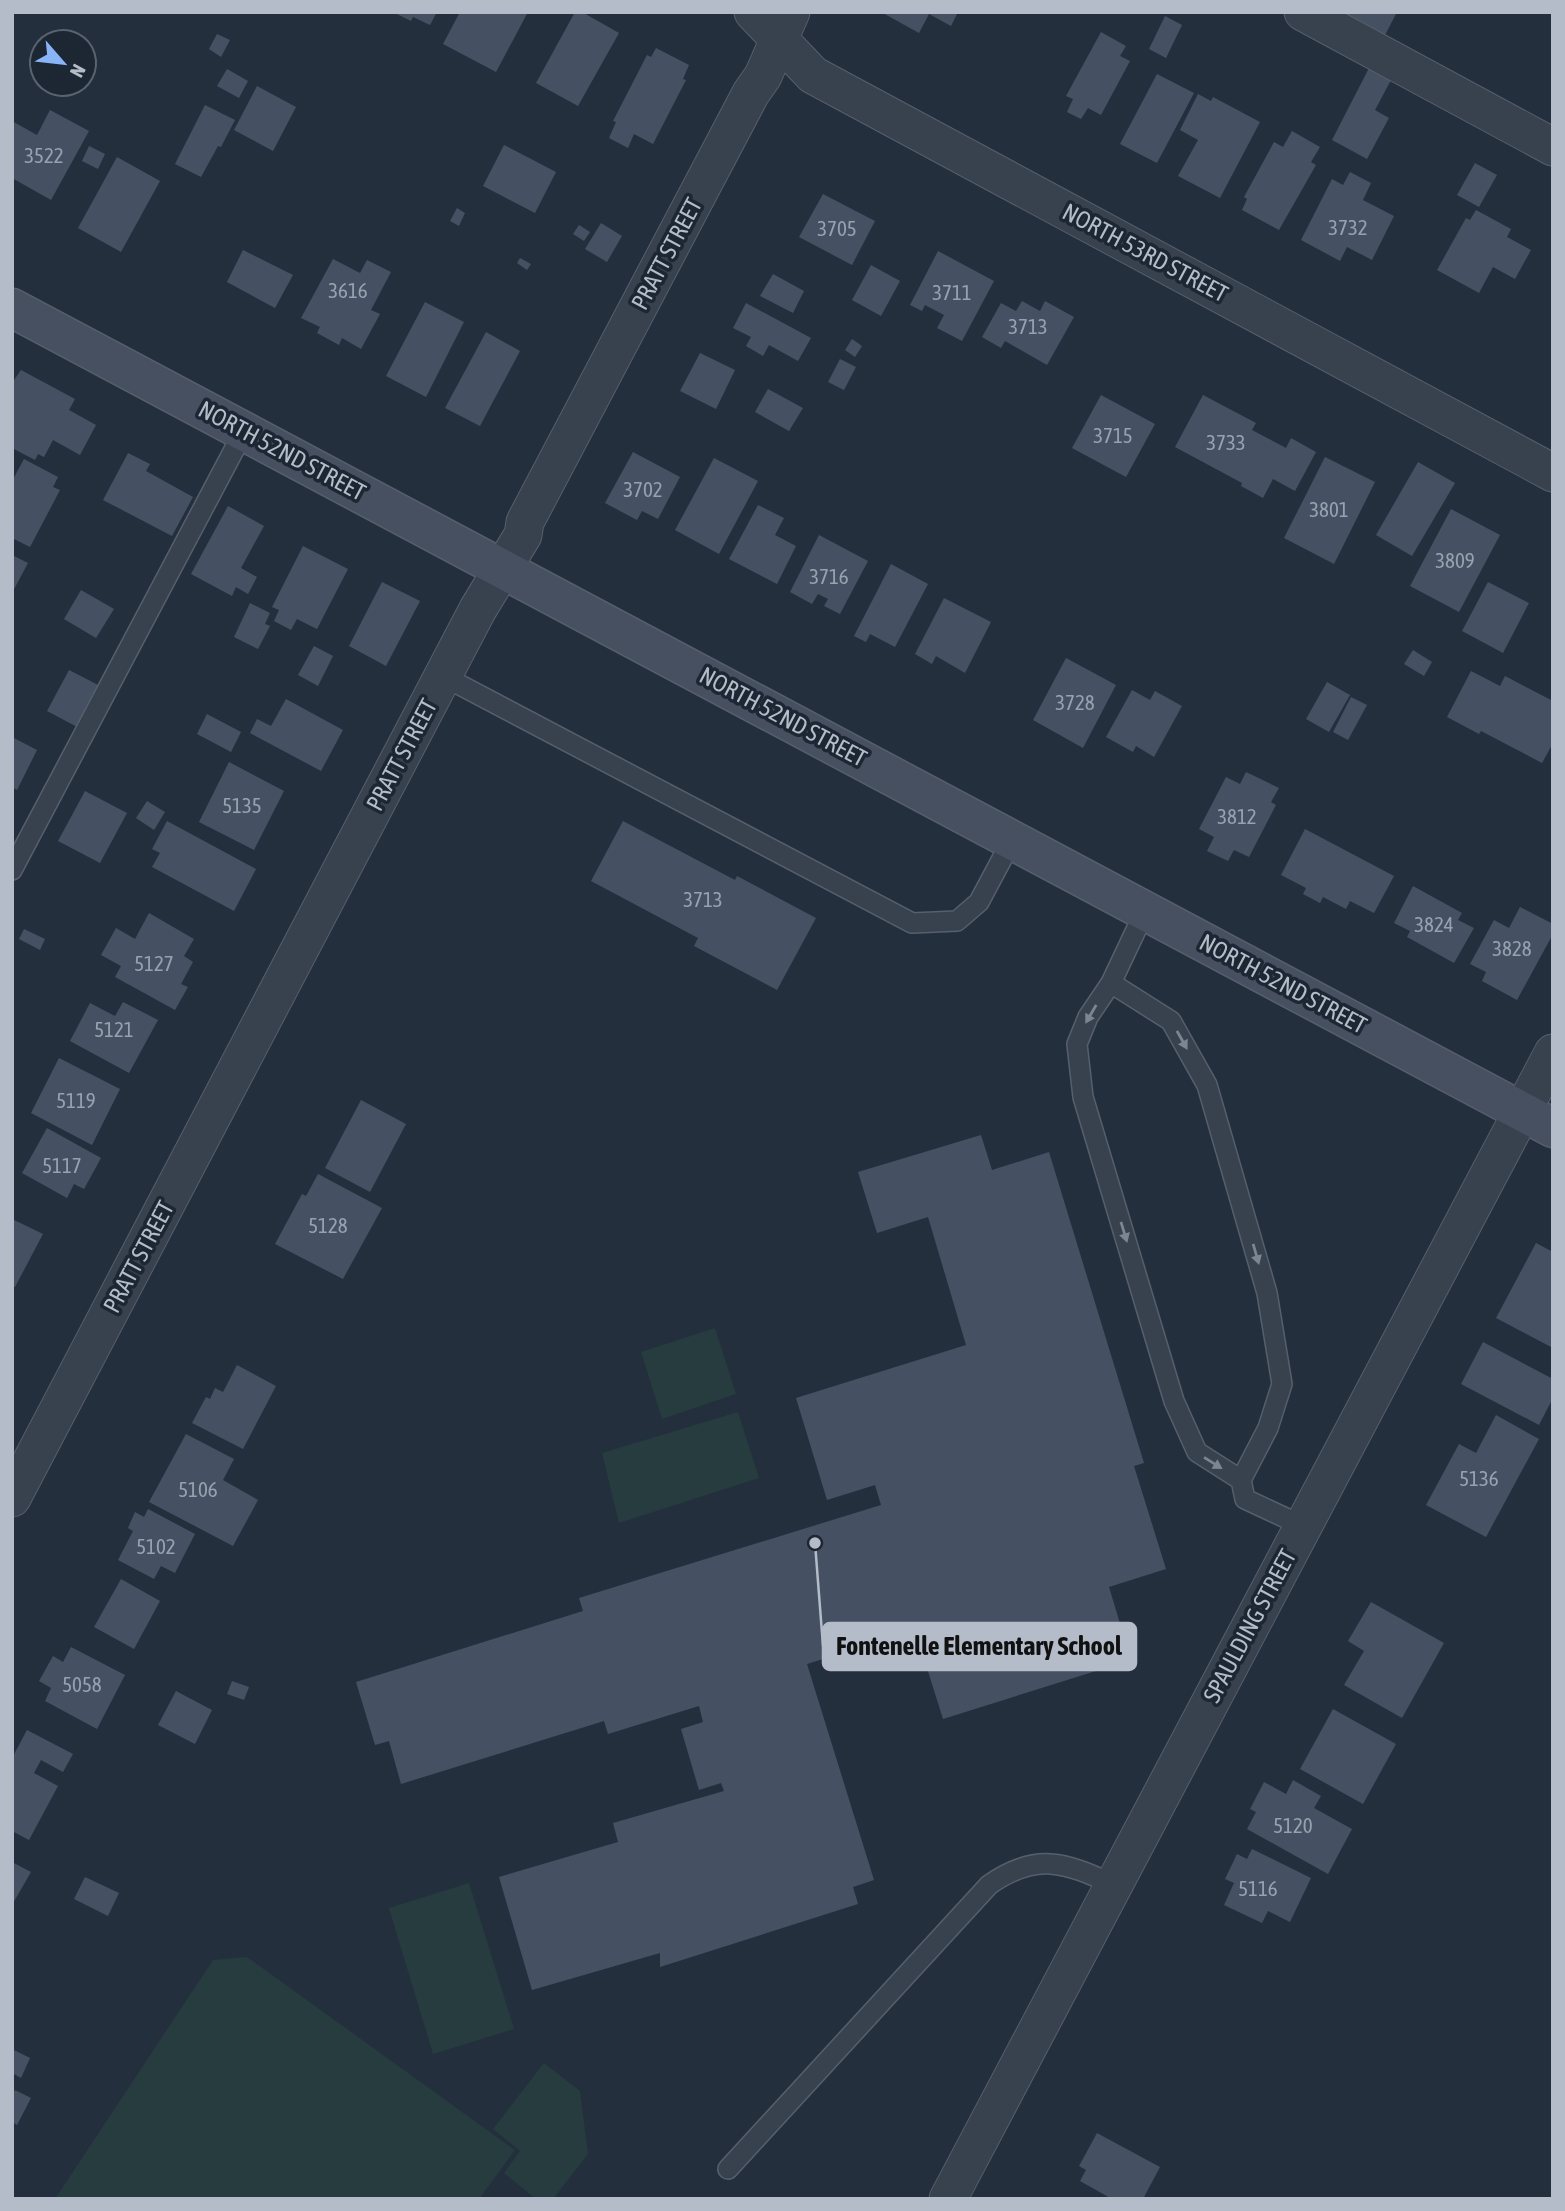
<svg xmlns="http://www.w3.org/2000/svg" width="1565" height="2211" font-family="'Asap Condensed',sans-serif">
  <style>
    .green { fill: #263c3f }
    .building { fill: #455162 }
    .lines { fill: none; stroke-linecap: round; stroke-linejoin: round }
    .service-casing { stroke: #565f6c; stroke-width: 22 }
    .minor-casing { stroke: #565f6c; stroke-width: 39 }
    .secondary-casing { stroke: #565f6c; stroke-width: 41 }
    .service { stroke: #38414e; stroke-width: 19 }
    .minor { stroke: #38414e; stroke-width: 37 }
    .secondary { stroke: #465061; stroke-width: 38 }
    .oneway { fill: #7c8592 }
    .labels { text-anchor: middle; stroke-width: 7; stroke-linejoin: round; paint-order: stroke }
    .number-label { font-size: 21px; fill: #98a1af }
    .street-label { font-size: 24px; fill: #b4bcc9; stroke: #1d2633 }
    .leader { fill: none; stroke: #b4bcc9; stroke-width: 2.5 }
    .callout-dot { fill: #b4bcc9; stroke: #1d2633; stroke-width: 2.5 }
    .callout { fill: #b4bcc9; stroke: #b4bcc9; stroke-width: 2.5 }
    .callout-label { font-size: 26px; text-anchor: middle; font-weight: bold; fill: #111 }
  </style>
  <rect width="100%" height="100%" fill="#242f3e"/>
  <!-- green -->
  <path class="green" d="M 715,1328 L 736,1394 L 662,1419 L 641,1352 Z
    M 738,1412 L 759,1478 L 619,1523 L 602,1453 Z
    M 469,1883 L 514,2029 L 433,2054 L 389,1908 Z
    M 247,1957 L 515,2150 L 479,2199 L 55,2199 L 213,1960 Z
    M 544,2063 L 580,2091 L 588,2154 L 553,2199 L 536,2199 L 504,2173 L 520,2151 L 493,2129 Z"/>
  <!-- building -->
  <path class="building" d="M 393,12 L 437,12 L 430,25 L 413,17 L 411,21 Z
    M 460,12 L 528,12 L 496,72 L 443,44 Z
    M 575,12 L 582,12 L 619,33 L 578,106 L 536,83 Z
    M 881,12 L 958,12 L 951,26 L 929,14 L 919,33 Z
    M 1341,12 L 1397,12 L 1382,41 Z
    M 1165,16 L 1182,25 L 1166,58 L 1149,49 Z
    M 1101,32 L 1126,46 L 1120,56 L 1130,61 L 1101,115 L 1088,108 L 1081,119 L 1067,112 L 1073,99 L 1066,96 Z
    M 217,34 L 230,40 L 221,57 L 209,49 Z
    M 656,48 L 689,65 L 683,79 L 686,80 L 653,144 L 634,134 L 628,148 L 609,138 L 616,122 L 613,121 L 647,55 L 651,57 Z
    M 1369,68 L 1391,80 L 1375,110 L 1389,118 L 1367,159 L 1332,140 Z
    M 227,69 L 248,81 L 239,98 L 217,86 Z
    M 1157,74 L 1194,93 L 1157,163 L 1120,144 Z
    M 257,86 L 296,107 L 273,151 L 234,130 Z
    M 1198,94 L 1211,101 L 1213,97 L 1260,122 L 1220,198 L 1178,176 L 1198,140 L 1180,130 Z
    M 205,105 L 235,120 L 221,147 L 218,146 L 201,177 L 175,164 Z
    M 50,110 L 89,131 L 51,200 L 12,178 L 12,121 L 37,135 Z
    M 1292,131 L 1320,147 L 1311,162 L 1316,165 L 1279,230 L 1242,210 L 1247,199 L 1244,197 L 1274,142 L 1283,147 Z
    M 504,145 L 556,172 L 535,213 L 483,186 Z
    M 89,146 L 105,154 L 98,169 L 82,161 Z
    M 117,157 L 160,181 L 121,252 L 78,228 Z
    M 1475,163 L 1497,175 L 1479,207 L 1457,195 Z
    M 1350,172 L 1371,183 L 1363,200 L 1394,216 L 1372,260 L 1347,247 L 1340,261 L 1301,240 L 1332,179 L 1343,185 Z
    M 823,194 L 875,221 L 852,265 L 799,237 Z
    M 457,208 L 465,213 L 459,226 L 450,221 Z
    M 1476,210 L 1511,229 L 1507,237 L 1531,250 L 1515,279 L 1493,267 L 1479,293 L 1437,270 L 1466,218 L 1470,220 Z
    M 601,223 L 622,236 L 607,262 L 585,249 Z
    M 579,225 L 590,232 L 584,241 L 573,234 Z
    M 243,250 L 293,275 L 275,308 L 227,282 Z
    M 938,251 L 994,281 L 962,341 L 937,328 L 944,315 L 925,305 L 922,311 L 910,305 Z
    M 520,258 L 531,264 L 527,270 L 517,263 Z
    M 333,259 L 360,273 L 367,260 L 391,272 L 371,310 L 380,314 L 361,349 L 342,338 L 339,345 L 317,333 L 320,327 L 301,318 Z
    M 871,265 L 900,281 L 881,316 L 852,300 Z
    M 773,274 L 804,291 L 793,313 L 760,296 Z
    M 1022,301 L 1040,311 L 1045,301 L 1074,317 L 1047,365 L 1005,341 L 1001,348 L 982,337 L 1001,303 L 1016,311 Z
    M 425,302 L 464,322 L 426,397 L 386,376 Z
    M 746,303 L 811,338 L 798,361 L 769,345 L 763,356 L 746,346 L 751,337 L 733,328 Z
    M 486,332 L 520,351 L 480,426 L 445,408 Z
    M 852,339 L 862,346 L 855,357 L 845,350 Z
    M 700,353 L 735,370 L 716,409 L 680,391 Z
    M 840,359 L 856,367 L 844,390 L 828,382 Z
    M 21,370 L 75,399 L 69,410 L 96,425 L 80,455 L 53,440 L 44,457 L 38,454 L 35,460 L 12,448 L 12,383 Z
    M 768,389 L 803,408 L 789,431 L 755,412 Z
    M 1101,395 L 1155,424 L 1126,477 L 1072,448 Z
    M 1203,395 L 1256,423 L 1252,430 L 1286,448 L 1291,438 L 1316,452 L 1295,491 L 1273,479 L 1263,498 L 1241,486 L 1242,483 L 1175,447 Z
    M 633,452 L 680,477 L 658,519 L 642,511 L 637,520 L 605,503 Z
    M 128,453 L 150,464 L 146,471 L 193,497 L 172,536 L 103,500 Z
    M 1325,457 L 1375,482 L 1334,564 L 1284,538 Z
    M 714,458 L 758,481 L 719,554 L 675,530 Z
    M 24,459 L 58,477 L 53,487 L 60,490 L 30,547 L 12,538 L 12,481 Z
    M 1418,462 L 1455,483 L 1412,556 L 1376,535 Z
    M 758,505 L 784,518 L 775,535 L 796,546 L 777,584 L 729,559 Z
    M 228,506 L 264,526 L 241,568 L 257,577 L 248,594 L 236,587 L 232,596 L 191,574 Z
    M 1451,509 L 1500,535 L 1459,612 L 1410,586 Z
    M 819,535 L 868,561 L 840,614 L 824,606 L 828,599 L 818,594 L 812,604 L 790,592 Z
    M 303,546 L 348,569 L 317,629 L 297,619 L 291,630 L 274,621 L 279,610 L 272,607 Z
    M 12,555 L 28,563 L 12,593 Z
    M 891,564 L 928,584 L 895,647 L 870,634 L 866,642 L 854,636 Z
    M 382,582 L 420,601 L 386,666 L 349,646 Z
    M 1488,582 L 1529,603 L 1503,653 L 1462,631 Z
    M 81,590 L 114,609 L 96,638 L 64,619 Z
    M 944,598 L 991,622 L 965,673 L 936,656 L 932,664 L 915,654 Z
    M 250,603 L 270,613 L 265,624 L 270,626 L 258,649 L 234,637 Z
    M 314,646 L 333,656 L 318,686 L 298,675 Z
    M 1413,650 L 1432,662 L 1424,676 L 1404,664 Z
    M 1066,658 L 1116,685 L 1083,748 L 1033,720 Z
    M 69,670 L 104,688 L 81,729 L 47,711 Z
    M 1471,671 L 1500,686 L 1505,676 L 1553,701 L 1553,743 L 1542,763 L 1481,731 L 1479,734 L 1447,717 Z
    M 1327,682 L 1350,695 L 1329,732 L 1306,719 Z
    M 1132,690 L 1150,700 L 1155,691 L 1182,706 L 1154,757 L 1136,746 L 1133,752 L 1106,737 Z
    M 1351,697 L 1367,705 L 1348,740 L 1333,732 Z
    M 286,699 L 343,730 L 321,771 L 250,733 L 257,719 L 271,726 Z
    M 207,714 L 241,732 L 231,752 L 197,734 Z
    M 12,737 L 37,750 L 17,790 L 12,787 Z
    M 229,762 L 284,791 L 254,850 L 199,822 Z
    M 1246,772 L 1279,788 L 1271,802 L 1276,805 L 1249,857 L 1234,850 L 1228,861 L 1207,851 L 1214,837 L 1199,829 L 1226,777 L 1240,784 Z
    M 85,791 L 127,813 L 100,863 L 58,841 Z
    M 147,801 L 165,812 L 154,830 L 136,818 Z
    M 167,821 L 256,869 L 234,911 L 152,867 L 160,853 L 152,849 Z
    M 623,821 L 735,880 L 737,876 L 816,918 L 777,990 L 694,946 L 698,938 L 591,881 Z
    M 1305,829 L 1394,876 L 1374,913 L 1350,901 L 1346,909 L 1323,897 L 1320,903 L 1303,894 L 1306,888 L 1281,875 Z
    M 1413,886 L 1462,913 L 1458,920 L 1474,928 L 1454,963 L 1407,937 L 1410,931 L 1394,923 Z
    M 1520,907 L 1553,924 L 1553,934 L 1517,1000 L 1482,981 L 1486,972 L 1470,964 L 1494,920 L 1509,928 Z
    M 149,913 L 194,939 L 184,956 L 193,962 L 181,984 L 188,987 L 175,1010 L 115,977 L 121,966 L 101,955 L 116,928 L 135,939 Z
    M 24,929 L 45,939 L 40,950 L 19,939 Z
    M 123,1002 L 158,1020 L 129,1073 L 70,1041 L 90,1003 L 115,1016 Z
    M 59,1058 L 120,1089 L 92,1145 L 31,1113 Z
    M 361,1100 L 406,1124 L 370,1192 L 325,1168 Z
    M 47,1128 L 101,1158 L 84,1189 L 74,1184 L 67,1198 L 22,1173 Z
    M 981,1135 L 992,1170 L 1049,1152 L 1144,1463 L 1134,1466 L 1166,1569 L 1109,1587 L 1131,1660 L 943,1719 L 915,1630 L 807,1664 L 874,1880 L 853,1887 L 858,1904 L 660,1967 L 660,1953 L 532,1990 L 499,1877 L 618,1842 L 613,1823 L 724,1791 L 721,1783 L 699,1790 L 681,1729 L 703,1722 L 699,1706 L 608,1734 L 604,1721 L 401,1784 L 389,1741 L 375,1745 L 356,1682 L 583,1611 L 579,1598 L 881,1505 L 875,1485 L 827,1500 L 796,1398 L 966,1345 L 928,1217 L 877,1233 L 858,1172 Z
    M 318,1174 L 382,1208 L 343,1279 L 275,1244 L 302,1194 L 306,1196 Z
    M 12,1219 L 43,1234 L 15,1287 L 12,1286 Z
    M 1536,1243 L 1553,1252 L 1553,1343 L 1551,1347 L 1496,1318 Z
    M 1483,1342 L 1553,1379 L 1553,1398 L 1539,1425 L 1461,1384 Z
    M 237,1365 L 276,1386 L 243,1449 L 192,1423 L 206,1397 L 210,1399 L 215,1388 L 223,1392 Z
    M 1496,1415 L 1539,1439 L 1486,1537 L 1426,1505 L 1459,1444 L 1476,1453 Z
    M 186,1434 L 234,1459 L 223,1480 L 258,1500 L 233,1546 L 149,1502 Z
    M 148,1509 L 195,1534 L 175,1573 L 161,1566 L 154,1579 L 118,1560 L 133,1531 L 128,1528 L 135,1512 L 144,1517 Z
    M 121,1579 L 160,1601 L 134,1649 L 94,1627 Z
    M 1371,1602 L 1444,1643 L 1402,1718 L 1344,1685 L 1364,1651 L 1348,1641 Z
    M 71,1647 L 125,1675 L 97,1729 L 45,1701 L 51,1688 L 39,1681 L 53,1656 L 63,1662 Z
    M 232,1681 L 249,1687 L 244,1700 L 227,1694 Z
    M 176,1691 L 212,1710 L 195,1744 L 158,1725 Z
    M 1333,1709 L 1396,1744 L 1363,1804 L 1300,1769 Z
    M 27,1730 L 73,1754 L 63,1772 L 41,1760 L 34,1773 L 58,1786 L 29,1840 L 12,1831 L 12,1758 Z
    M 1293,1780 L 1321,1796 L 1314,1808 L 1352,1829 L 1328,1874 L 1247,1829 L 1256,1812 L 1250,1809 L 1264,1782 L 1286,1794 Z
    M 1252,1849 L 1311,1878 L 1290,1922 L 1268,1911 L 1262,1923 L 1224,1905 L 1234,1883 L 1225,1879 L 1237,1854 L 1247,1859 Z
    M 12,1862 L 31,1872 L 12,1905 Z
    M 85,1877 L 119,1893 L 108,1916 L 74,1899 Z
    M 12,2049 L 30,2058 L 21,2078 L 12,2073 Z
    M 15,2090 L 31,2098 L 17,2125 L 12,2122 L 12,2095 Z
    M 1097,2133 L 1160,2167 L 1143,2199 L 1112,2199 L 1080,2181 L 1086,2170 L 1079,2166 Z"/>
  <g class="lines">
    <!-- service casing -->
    <g class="service-casing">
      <path id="service" d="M 443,676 L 912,923 L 957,921 L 979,902 L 1012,840
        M 12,870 L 244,431
        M 1145,911 L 1111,983 L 1088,1017 L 1077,1044 L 1083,1097 L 1174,1401 L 1197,1452 L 1241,1480 L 1245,1499 L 1303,1526
        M 1111,983 L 1171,1021 L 1207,1085 L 1267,1293 L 1282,1384 L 1268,1428 L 1241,1480
        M 728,2169 L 989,1885 C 1036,1852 1065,1862 1114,1885"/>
    </g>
    <!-- minor casing -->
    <g class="minor-casing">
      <path id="minor" d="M 753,12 L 813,75 L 1553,473
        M 1303,12 L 1553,147
        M 12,1498 L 478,609 L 523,535 L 525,522 L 751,93 L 763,76 L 791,12
        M 948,2199 L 1553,1053"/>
    </g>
    <!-- secondary casing -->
    <g class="secondary-casing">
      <path id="secondary" d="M 12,308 L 1553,1128"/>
    </g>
    <!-- service -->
    <use href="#service" class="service"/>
    <!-- minor -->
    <use href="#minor" class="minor"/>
    <!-- secondary -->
    <use href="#secondary" class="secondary"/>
  </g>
  <!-- one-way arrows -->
  <defs><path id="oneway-solid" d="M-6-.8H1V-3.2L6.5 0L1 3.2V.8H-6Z" transform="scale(1.75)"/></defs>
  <g class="oneway">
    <use href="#oneway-solid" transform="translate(1091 1014) rotate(120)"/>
    <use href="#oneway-solid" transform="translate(1182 1040) rotate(61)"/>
    <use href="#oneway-solid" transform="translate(1124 1232) rotate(73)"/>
    <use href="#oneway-solid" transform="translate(1256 1254) rotate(74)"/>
    <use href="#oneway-solid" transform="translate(1213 1463) rotate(32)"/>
  </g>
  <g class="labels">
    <!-- number labels -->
    <g class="number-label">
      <text x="44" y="163">3522</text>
      <text x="1348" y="235">3732</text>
      <text x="837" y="236">3705</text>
      <text x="348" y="298">3616</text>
      <text x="952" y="300">3711</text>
      <text x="1028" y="334">3713</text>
      <text x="1113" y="443">3715</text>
      <text x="1226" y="450">3733</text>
      <text x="643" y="497">3702</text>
      <text x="1329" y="517">3801</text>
      <text x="1455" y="568">3809</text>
      <text x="829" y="584">3716</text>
      <text x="1075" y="710">3728</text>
      <text x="242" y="813">5135</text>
      <text x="1237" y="824">3812</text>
      <text x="703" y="907">3713</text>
      <text x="1434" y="932">3824</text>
      <text x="1512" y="956">3828</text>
      <text x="154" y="971">5127</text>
      <text x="114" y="1037">5121</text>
      <text x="76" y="1108">5119</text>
      <text x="62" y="1173">5117</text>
      <text x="328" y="1233">5128</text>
      <text x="1479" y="1486">5136</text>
      <text x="198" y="1497">5106</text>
      <text x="156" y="1554">5102</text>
      <text x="82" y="1692">5058</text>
      <text x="1293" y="1833">5120</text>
      <text x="1258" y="1896">5116</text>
    </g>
    <!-- street labels -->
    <g class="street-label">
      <text transform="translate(1145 253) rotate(28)" y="8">NORTH 53RD STREET</text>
      <text transform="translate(667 254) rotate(-62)" y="8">PRATT STREET</text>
      <text transform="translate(282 451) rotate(28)" y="8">NORTH 52ND STREET</text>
      <text transform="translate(783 717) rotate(28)" y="8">NORTH 52ND STREET</text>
      <text transform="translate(402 755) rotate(-62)" y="8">PRATT STREET</text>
      <text transform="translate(1283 984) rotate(28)" y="8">NORTH 52ND STREET</text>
      <text transform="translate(139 1257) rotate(-62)" y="8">PRATT STREET</text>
      <text transform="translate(1250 1626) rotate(-62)" y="8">SPAULDING STREET</text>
    </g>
  </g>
  <!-- callouts -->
  <path class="leader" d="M815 1543L823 1646"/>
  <circle class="callout-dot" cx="815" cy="1543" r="7"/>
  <rect class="callout" x="823" y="1623" width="313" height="47" rx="7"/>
  <g class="callout-label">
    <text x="979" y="1655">Fontenelle Elementary School</text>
  </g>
  <!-- border -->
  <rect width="1565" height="2211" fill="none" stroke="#b4bcc9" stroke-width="28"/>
  <!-- north arrow -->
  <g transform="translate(63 63) rotate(118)"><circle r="33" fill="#1d2633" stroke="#59626f" stroke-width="2"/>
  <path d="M0-5L12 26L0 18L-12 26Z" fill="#8ab4f8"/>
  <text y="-10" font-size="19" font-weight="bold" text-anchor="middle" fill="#b4bcc9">N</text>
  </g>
</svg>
